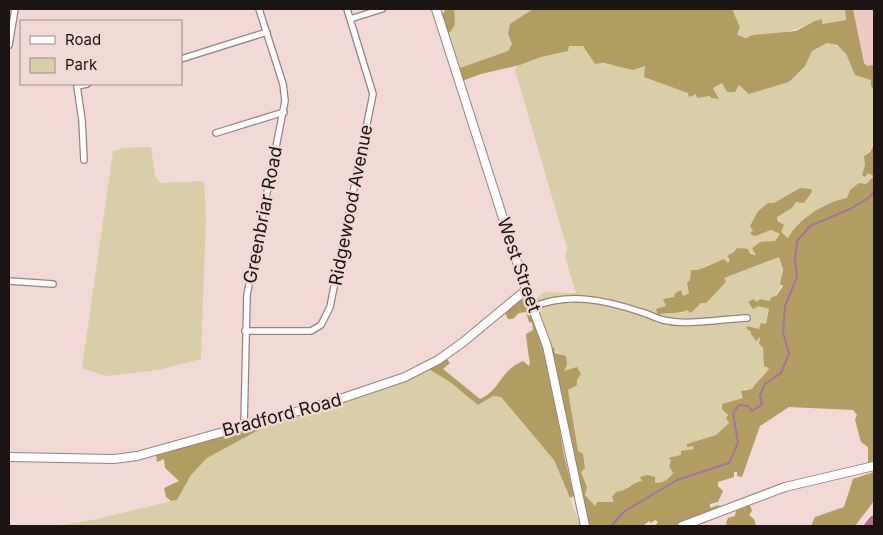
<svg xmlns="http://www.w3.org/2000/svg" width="883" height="535" font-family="Inter,sans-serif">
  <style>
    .built { fill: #edcbc5 }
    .green { fill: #dacea8 }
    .forest { fill: #b19d61 }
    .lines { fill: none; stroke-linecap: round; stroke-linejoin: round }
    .stream { stroke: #9f74a0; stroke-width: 2 }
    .street-casing { stroke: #98817d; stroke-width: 8 }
    .secondary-casing { stroke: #98817d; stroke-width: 10 }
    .highway-casing { stroke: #fff; stroke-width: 12 }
    .street { stroke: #fff; stroke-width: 5.5 }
    .secondary { stroke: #fff; stroke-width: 8 }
    .highway { stroke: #ba708a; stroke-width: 10 }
    .labels { text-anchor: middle; stroke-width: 4.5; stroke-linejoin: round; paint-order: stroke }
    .street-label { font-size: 18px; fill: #1c1412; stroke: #f3d9d5 }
  </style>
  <rect width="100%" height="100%" fill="#f3d9d5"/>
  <!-- built -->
  <path class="built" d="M 851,9 L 874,9 L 874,69 L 862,70 Z"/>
  <!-- green -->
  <path class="green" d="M 454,9 L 533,9 L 508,34 L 512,44 L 508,51 L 457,69 L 447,35 Z
    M 732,9 L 845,9 L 846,20 L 821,24 L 815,21 C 797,31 757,42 736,35 L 740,27 Z
    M 826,43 C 845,46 848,59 855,75 L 872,80 L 871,86 L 874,90 C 874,109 882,145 864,156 L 865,165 L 862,175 L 868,172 L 873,174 L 874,177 L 866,184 L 850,190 L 847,198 L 821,207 L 789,238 L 781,232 L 781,223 L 777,217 L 796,202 L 804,202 L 812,192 L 800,188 L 774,204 L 768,203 L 758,211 L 750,226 L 764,233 L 771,230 L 780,235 L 775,241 L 760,242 L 752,248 L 757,255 L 750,254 L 730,259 L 728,263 L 724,260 L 706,265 L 690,280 L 689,293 C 679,298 668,298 666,312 L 682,313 L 687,310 L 691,313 L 702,302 L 706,303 L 725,282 L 724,278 C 743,270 761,266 779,256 C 783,275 786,288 769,301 L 760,299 L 758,302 L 758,306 L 769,309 L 766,324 L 760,329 L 747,326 C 763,339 763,345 764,366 L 769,368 C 765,375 757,380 752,389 L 744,389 L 743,398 L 727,412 L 726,418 L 729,423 C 724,426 721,432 716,435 C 708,439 701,437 694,446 L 694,449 L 671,460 L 669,466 L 673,473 C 668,480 663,483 655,483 L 650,477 L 641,478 L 643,481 L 628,486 L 626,491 L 621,491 L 615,502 L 597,502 L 594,506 L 585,495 L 587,487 L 581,472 L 585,464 L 578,451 L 568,390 L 577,385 L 564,371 L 561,354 L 550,348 L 534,300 L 545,292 L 576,293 L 565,257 L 567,248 L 515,70 L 518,66 L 541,57 L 568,51 L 569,45 L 583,46 L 595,64 L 645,66 L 644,77 L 696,94 L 698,98 L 711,96 L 719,98 L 713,88 L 722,83 L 743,86 L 749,94 L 789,82 L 812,51 Z
    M 151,147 L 155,176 L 160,183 L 204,181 L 206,217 L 201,359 L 158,370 L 106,376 L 82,368 L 113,151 L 123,148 Z
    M 427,368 L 450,382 L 478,405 L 493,396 L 501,397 L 554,460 L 581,526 L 55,526 L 92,520 L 177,500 L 191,475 L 207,458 L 277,420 L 388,387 Z"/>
  <!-- forest -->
  <path class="forest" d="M 443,9 L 454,9 C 455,20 457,26 447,35 L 440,16 L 445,11 Z
    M 533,9 L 732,9 L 740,27 L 737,35 L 746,38 L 753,35 L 796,31 L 815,21 L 822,19 L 822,24 L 846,20 L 845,9 L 853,9 L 864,63 L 867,66 L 874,65 L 874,90 L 871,86 L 871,80 L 855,75 L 846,54 L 837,45 L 827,43 L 812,51 L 805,66 L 789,82 L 749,94 L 739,85 L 735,92 L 727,92 L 722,83 L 713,88 L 719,99 L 711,98 L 710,96 L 697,98 L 696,94 L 689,97 L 688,93 L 644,77 L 645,66 L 633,70 L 604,63 L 595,64 L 583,46 L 569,46 L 568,51 L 541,57 L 520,65 L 481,74 L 462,81 L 457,69 L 508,51 L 512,44 L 508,34 L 510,24 Z
    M 874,144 L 874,460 L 872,464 L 868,463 L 868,447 L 861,442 L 855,420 L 857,415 L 853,410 L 789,407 L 760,426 L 742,477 L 737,476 L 737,472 L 734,472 L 734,477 L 718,482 L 718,486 L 723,491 L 718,502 L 710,504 L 710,508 L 718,505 L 723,508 L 677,526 L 655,526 L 658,522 L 655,520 L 651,523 L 649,521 L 643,526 L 588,526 L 550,348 L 554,347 L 555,353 L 566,356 L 567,365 L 564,371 L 577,367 L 581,374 L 577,380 L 577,385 L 568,390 L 578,451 L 583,454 L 585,468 L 581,472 L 587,487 L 585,495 L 595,506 L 597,502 L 614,502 L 612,497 L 616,492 C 627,491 631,483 642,481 L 640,477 L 647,475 L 655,477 L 655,483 C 663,483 668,480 673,473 L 669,466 L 671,460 L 668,458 L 681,455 L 681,451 L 694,449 L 693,446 L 687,447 L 687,444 L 716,435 L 729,423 L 726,418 L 728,415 L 722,409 L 722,404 L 743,398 L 741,391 L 752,389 C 757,380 765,376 769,368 L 764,366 L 763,348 L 759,344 L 760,337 L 756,341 L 751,334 L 751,332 L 746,328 L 747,326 L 759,329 L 761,323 L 766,324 L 769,309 L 758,306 L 753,309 L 748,302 L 753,299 L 757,302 L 760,299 L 769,301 L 771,298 L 777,295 L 783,286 L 780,284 L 783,270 L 779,257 L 724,278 L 726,282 L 706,303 L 701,303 L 691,313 L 687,310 C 679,315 668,311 658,315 L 656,309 L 666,306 L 663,299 L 674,297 L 675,293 L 681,290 L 683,296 L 689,293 L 687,283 L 690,280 L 691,270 L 698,270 L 724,259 L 728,263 L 730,259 L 727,256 L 734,252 L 737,248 L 748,249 L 750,254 L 756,255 L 752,248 L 760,242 L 775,241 L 780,234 L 771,230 L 755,236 L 750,234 L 753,230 L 750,226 L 758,211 L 768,203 L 774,203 L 800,188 L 811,189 L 812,192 L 804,203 L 796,202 L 792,208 L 777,217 L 778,221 L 784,225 L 781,232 L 788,238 C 798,220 824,202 847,198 L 850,190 L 859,183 L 866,184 L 874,176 L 868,173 L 865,177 L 862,175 L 865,165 L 864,156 L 870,152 Z
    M 521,300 L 526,301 L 546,348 L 564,455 L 574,496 L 570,498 L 554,460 L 501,397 L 493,396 L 478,405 L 450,382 L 427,368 L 446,358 L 450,363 L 443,369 L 480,399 C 501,390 499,371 523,361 L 529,366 L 530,363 C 528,352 527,344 526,334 L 533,330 L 532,323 L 529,322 L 526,312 L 519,313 L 513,319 L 508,319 L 504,311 Z
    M 277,420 L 207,458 L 191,475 L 177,500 L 171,501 L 166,497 L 164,488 L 179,481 L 165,468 L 164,459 L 157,462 L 156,455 L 200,439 Z
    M 874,472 L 874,501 L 855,526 L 811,526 L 815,517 L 844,507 L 853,479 Z
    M 750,505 L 752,511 L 749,515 L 754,519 L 756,526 L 727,526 L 726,523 L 728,518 L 735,516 L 736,510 Z"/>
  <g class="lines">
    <!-- stream -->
    <path class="stream" d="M 611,526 L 625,511 L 677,480 L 729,463 L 738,443 L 733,413 L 739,405 L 748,406 L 752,411 L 762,405 L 760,395 L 765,384 L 781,373 L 789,354 L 783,332 L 785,306 L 797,277 L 795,259 L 797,241 L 810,226 L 850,209 L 870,197 L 874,190"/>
    <!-- street casing -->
    <g class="street-casing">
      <path id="street" d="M 350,19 L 382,9
        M 9,45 L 15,9
        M 181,59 L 267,32
        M 216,133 L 284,112
        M 84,160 L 82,120 L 77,86 L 87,84
        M 9,281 L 53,284
        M 533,307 C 569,292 605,300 641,312 C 649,314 655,318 663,320 C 689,326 720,319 747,318
        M 245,331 L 311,331 L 321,325 L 330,307 L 373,94 L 347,9
        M 244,426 L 247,295 L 285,101 L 283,84 L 259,9"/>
    </g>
    <!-- secondary casing -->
    <g class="secondary-casing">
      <path id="secondary" d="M 436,9 L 526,290 L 547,346 L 585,526
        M 9,457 L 114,459 L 137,456 L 331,402 L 405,377 L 438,360 L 462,343 L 526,290
        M 682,526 L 785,487 L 874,466"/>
    </g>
    <!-- highway casing -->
    <g class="highway-casing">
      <path id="highway" d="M 869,526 L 874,520"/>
    </g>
    <!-- street -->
    <use href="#street" class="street"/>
    <!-- secondary -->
    <use href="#secondary" class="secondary"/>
    <!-- highway -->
    <use href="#highway" class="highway"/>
  </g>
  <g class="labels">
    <!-- street labels -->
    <g class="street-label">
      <text transform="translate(351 205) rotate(-79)" y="6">Ridgewood Avenue</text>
      <text transform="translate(263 215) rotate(-79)" y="6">Greenbriar Road</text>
      <text transform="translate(519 265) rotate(71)" y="6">West Street</text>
      <text transform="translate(282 415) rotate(-15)" y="6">Bradford Road</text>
    </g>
  </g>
  <!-- border -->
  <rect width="883" height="535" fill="none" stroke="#1c1412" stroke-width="20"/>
  <!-- legend -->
  <rect x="20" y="20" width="162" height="65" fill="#f3d9d5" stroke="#9d8a87"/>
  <rect x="30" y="36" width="25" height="8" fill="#ffffff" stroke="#9d8a87"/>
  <text x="65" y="45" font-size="15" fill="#1c1412">Road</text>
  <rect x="30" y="58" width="25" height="15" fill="#dacea8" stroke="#9d8a87"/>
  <text x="65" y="70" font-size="15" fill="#1c1412">Park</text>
</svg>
